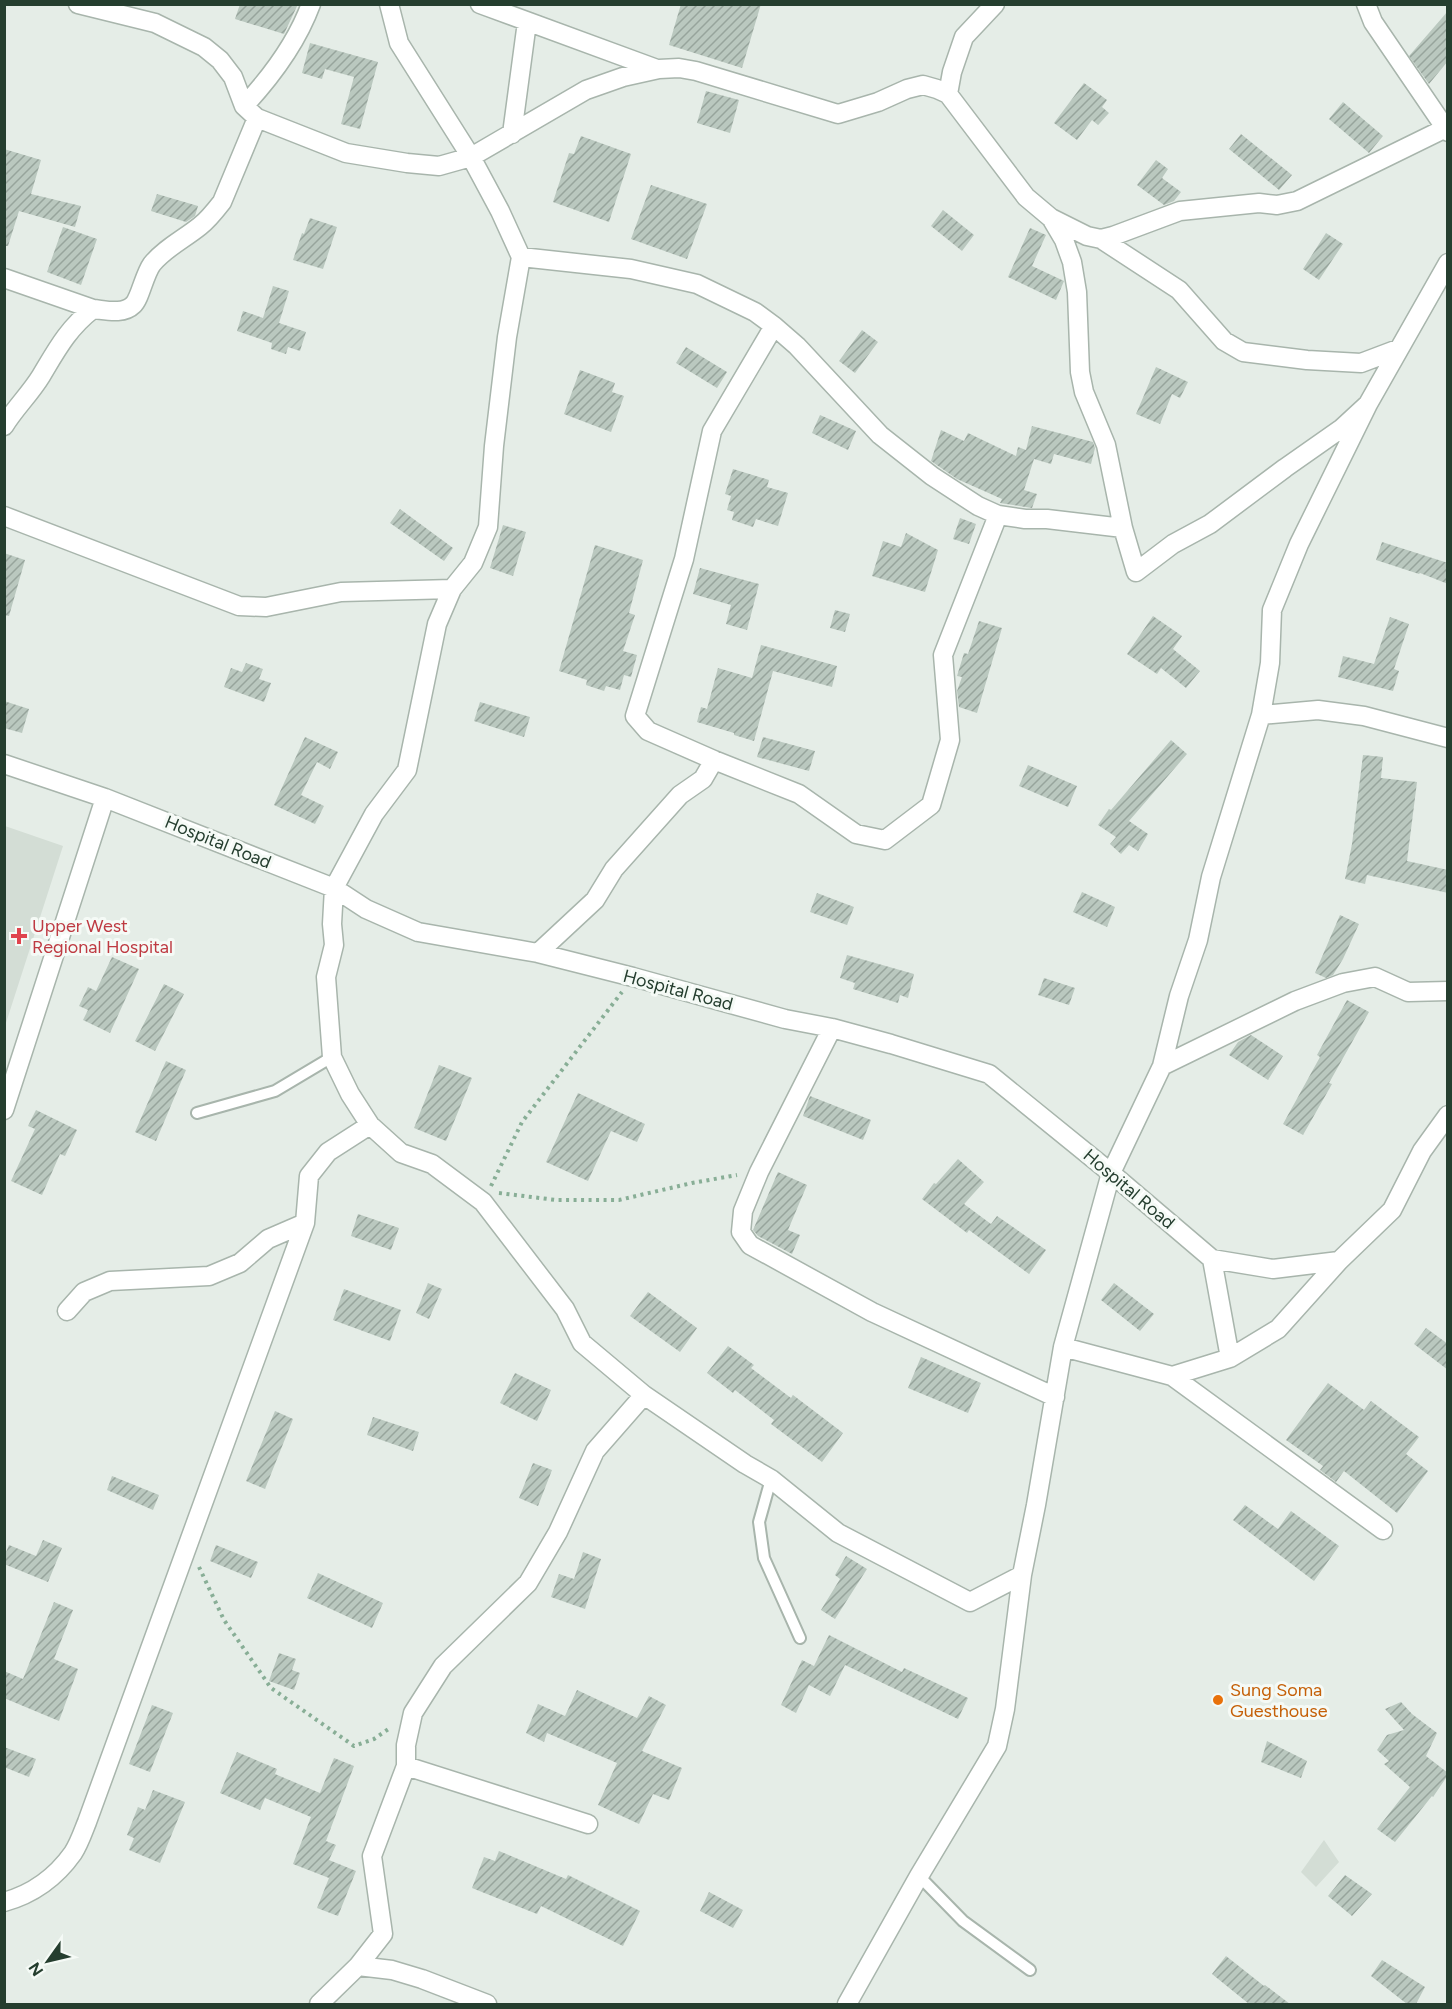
<svg xmlns="http://www.w3.org/2000/svg" width="1452" height="2009" font-family="Figtree,sans-serif">
  <style>
    .built { fill: #d3ddd5 }
    .building { fill: url(#building-hatch) }
    .lines { fill: none; stroke-linecap: round; stroke-linejoin: round }
    .lane-casing { stroke: #a8b5ac; stroke-width: 14 }
    .street-casing { stroke: #a8b5ac; stroke-width: 21 }
    .path { stroke: #88ae96; stroke-width: 4; stroke-dasharray: 3 4.5; stroke-linecap: butt }
    .lane { stroke: #fff; stroke-width: 10 }
    .street { stroke: #fff; stroke-width: 18 }
    .health-dot { fill: #e0444e; stroke: #f5faf6; stroke-width: 2 }
    .food-dot { fill: #e8710a; stroke: #f5faf6; stroke-width: 2 }
    .labels { text-anchor: middle; stroke-width: 6; stroke-linejoin: round; paint-order: stroke }
    .street-label { font-size: 18px; fill: #253e2f; stroke: #f5faf6 }
    .health-label { font-size: 18px; fill: #be3a42; stroke: #f5faf6; text-anchor: start }
    .food-label { font-size: 18px; fill: #c56008; stroke: #f5faf6; text-anchor: start }
  </style>
  <defs>
    <pattern id="building-hatch" width="6" height="6" patternUnits="userSpaceOnUse" patternTransform="scale(1.5)"><rect width="6" height="6" fill="#bac8bf"/><path d="M-1 1l2-2M0 6l6-6M5 7l2-2" fill="none" stroke="#97a49c"/></pattern>
  </defs>
  <rect width="100%" height="100%" fill="#e5ede7"/>
  <!-- built -->
  <path class="built" d="M 5,826 L 63,846 L 5,1026 L 4,826 Z
    M 1324,1840 L 1339,1862 L 1316,1887 L 1301,1872 Z"/>
  <!-- building -->
  <path class="building" d="M 240,4 L 298,4 L 284,34 L 235,19 Z
    M 681,4 L 761,4 L 742,68 L 669,45 Z
    M 1448,11 L 1448,61 L 1429,84 L 1409,56 Z
    M 310,43 L 378,62 L 360,129 L 341,124 L 354,77 L 325,69 L 322,79 L 302,73 Z
    M 1084,83 L 1107,100 L 1102,107 L 1109,113 L 1098,125 L 1092,120 L 1077,140 L 1054,123 Z
    M 706,91 L 739,100 L 730,133 L 697,123 Z
    M 1343,102 L 1383,136 L 1369,153 L 1329,119 Z
    M 1241,134 L 1292,175 L 1279,190 L 1229,149 Z
    M 581,136 L 631,154 L 609,222 L 553,202 L 569,153 L 574,154 Z
    M 4,149 L 41,160 L 31,194 L 81,206 L 75,227 L 19,211 L 8,246 L 4,246 Z
    M 1156,160 L 1168,169 L 1162,178 L 1181,192 L 1174,201 L 1164,205 L 1137,185 Z
    M 651,185 L 707,204 L 687,259 L 631,239 Z
    M 157,194 L 198,206 L 195,216 L 186,222 L 151,211 Z
    M 943,210 L 974,235 L 962,251 L 931,226 Z
    M 310,218 L 337,227 L 323,269 L 293,260 L 302,233 L 304,234 Z
    M 63,227 L 97,239 L 81,285 L 47,272 Z
    M 1030,228 L 1046,235 L 1032,266 L 1064,281 L 1056,300 L 1008,277 Z
    M 1326,233 L 1343,244 L 1319,280 L 1303,269 Z
    M 273,286 L 289,291 L 279,323 L 306,332 L 300,351 L 288,347 L 286,354 L 271,349 L 272,343 L 237,331 L 243,311 L 263,318 Z
    M 862,330 L 878,342 L 855,373 L 839,361 Z
    M 686,347 L 727,372 L 717,388 L 676,363 Z
    M 1156,367 L 1188,382 L 1180,398 L 1172,394 L 1160,424 L 1136,414 Z
    M 580,370 L 615,383 L 612,392 L 624,396 L 611,432 L 564,414 Z
    M 820,415 L 856,431 L 848,450 L 812,433 Z
    M 1032,426 L 1093,442 L 1095,448 L 1091,464 L 1054,454 L 1051,464 L 1034,459 L 1024,490 L 1037,494 L 1032,508 L 1000,503 L 1002,499 L 957,479 L 931,461 L 941,430 L 964,441 L 968,433 L 1016,456 L 1018,447 L 1026,450 Z
    M 733,469 L 769,480 L 767,487 L 788,493 L 778,526 L 756,519 L 753,527 L 732,520 L 734,512 L 727,510 L 731,496 L 725,494 Z
    M 400,509 L 453,548 L 444,561 L 390,523 Z
    M 960,518 L 976,524 L 969,544 L 953,539 Z
    M 503,525 L 526,532 L 513,576 L 490,568 Z
    M 906,533 L 938,550 L 925,592 L 872,576 L 883,541 L 901,547 Z
    M 1382,542 L 1448,563 L 1448,584 L 1420,573 L 1419,574 L 1376,560 Z
    M 595,545 L 643,560 L 629,613 L 635,615 L 623,651 L 637,655 L 631,677 L 624,675 L 620,690 L 606,686 L 604,691 L 586,685 L 587,680 L 559,671 Z
    M 4,553 L 25,560 L 9,616 L 4,615 Z
    M 700,568 L 759,584 L 747,630 L 726,624 L 731,605 L 693,594 Z
    M 835,610 L 850,614 L 845,632 L 830,628 Z
    M 1153,616 L 1182,636 L 1173,649 L 1200,671 L 1186,688 L 1161,668 L 1157,674 L 1127,654 Z
    M 1390,617 L 1409,624 L 1394,669 L 1399,671 L 1393,691 L 1338,677 L 1343,656 L 1374,664 Z
    M 979,621 L 1002,628 L 977,713 L 959,707 L 957,691 L 962,677 L 957,676 L 964,653 L 968,654 Z
    M 761,645 L 837,666 L 832,687 L 773,671 L 754,741 L 734,735 L 734,733 L 697,722 L 701,707 L 707,709 L 718,668 L 752,678 Z
    M 246,663 L 263,669 L 259,679 L 271,683 L 264,702 L 224,687 L 231,668 L 242,672 Z
    M 4,701 L 29,709 L 22,733 L 4,728 Z
    M 480,702 L 530,717 L 524,737 L 474,721 Z
    M 305,737 L 338,752 L 330,769 L 317,762 L 301,795 L 324,806 L 315,824 L 274,805 Z
    M 763,737 L 815,751 L 809,771 L 757,757 Z
    M 1171,740 L 1187,754 L 1129,821 L 1148,834 L 1138,851 L 1129,845 L 1121,854 L 1110,844 L 1116,837 L 1098,825 L 1109,809 L 1111,810 Z
    M 1363,755 L 1383,757 L 1381,778 L 1417,782 L 1407,861 L 1448,870 L 1448,893 L 1367,875 L 1365,884 L 1345,879 L 1352,844 Z
    M 1028,765 L 1077,786 L 1068,807 L 1019,786 Z
    M 1082,892 L 1115,907 L 1107,927 L 1073,912 Z
    M 817,893 L 854,907 L 847,925 L 810,912 Z
    M 1340,915 L 1359,924 L 1343,959 L 1333,975 L 1326,978 L 1315,973 Z
    M 847,955 L 914,974 L 908,998 L 900,995 L 898,1003 L 853,989 L 855,983 L 840,978 Z
    M 112,957 L 139,969 L 110,1033 L 83,1020 L 88,1010 L 79,1006 L 88,987 L 96,991 Z
    M 1044,978 L 1075,988 L 1069,1005 L 1038,995 Z
    M 164,984 L 184,994 L 155,1051 L 135,1041 Z
    M 1347,1000 L 1369,1012 L 1329,1083 L 1332,1084 L 1303,1135 L 1283,1124 L 1320,1057 L 1317,1055 Z
    M 1251,1035 L 1283,1056 L 1268,1080 L 1229,1055 L 1238,1042 Z
    M 166,1061 L 186,1070 L 156,1141 L 135,1132 Z
    M 439,1065 L 472,1078 L 446,1141 L 414,1128 Z
    M 578,1093 L 645,1124 L 637,1142 L 611,1131 L 588,1181 L 546,1162 Z
    M 810,1096 L 871,1120 L 863,1140 L 803,1116 Z
    M 36,1110 L 77,1130 L 65,1156 L 60,1154 L 42,1195 L 11,1181 L 35,1129 L 28,1126 Z
    M 958,1159 L 984,1182 L 964,1204 L 991,1224 L 997,1216 L 1046,1250 L 1029,1274 L 969,1230 L 967,1233 L 922,1199 L 934,1183 L 936,1184 Z
    M 778,1172 L 807,1185 L 788,1230 L 800,1235 L 792,1254 L 758,1236 L 753,1230 Z
    M 358,1214 L 399,1228 L 391,1250 L 351,1236 Z
    M 428,1283 L 442,1289 L 429,1319 L 416,1313 Z
    M 1114,1283 L 1154,1314 L 1140,1331 L 1101,1300 Z
    M 344,1289 L 401,1310 L 390,1341 L 333,1320 Z
    M 648,1292 L 697,1328 L 680,1352 L 630,1316 Z
    M 1426,1328 L 1448,1344 L 1448,1370 L 1414,1344 Z
    M 728,1346 L 754,1365 L 751,1368 L 791,1398 L 793,1395 L 843,1433 L 822,1462 L 771,1424 L 774,1420 L 735,1390 L 733,1393 L 707,1373 Z
    M 921,1357 L 981,1383 L 968,1413 L 908,1388 Z
    M 515,1373 L 551,1390 L 537,1421 L 500,1403 Z
    M 1328,1383 L 1364,1410 L 1371,1401 L 1419,1437 L 1406,1454 L 1428,1471 L 1397,1513 L 1344,1471 L 1336,1482 L 1320,1470 L 1323,1466 L 1286,1440 Z
    M 275,1411 L 293,1419 L 265,1489 L 246,1481 Z
    M 373,1417 L 419,1432 L 413,1451 L 367,1435 Z
    M 533,1463 L 552,1470 L 538,1506 L 519,1498 Z
    M 112,1476 L 159,1495 L 153,1510 L 107,1490 Z
    M 1245,1505 L 1278,1529 L 1291,1511 L 1339,1546 L 1314,1581 L 1233,1520 Z
    M 43,1540 L 62,1548 L 48,1582 L 4,1564 L 4,1557 L 9,1545 L 36,1556 Z
    M 216,1545 L 258,1562 L 251,1578 L 210,1561 Z
    M 583,1552 L 601,1559 L 585,1609 L 551,1597 L 559,1574 L 574,1579 Z
    M 846,1556 L 867,1569 L 835,1619 L 821,1610 L 840,1579 L 835,1575 Z
    M 318,1573 L 383,1603 L 372,1628 L 307,1598 Z
    M 54,1602 L 73,1610 L 54,1659 L 78,1669 L 59,1721 L 4,1698 L 4,1671 L 23,1679 Z
    M 829,1635 L 902,1672 L 904,1668 L 968,1698 L 958,1719 L 845,1665 L 830,1696 L 809,1685 L 796,1713 L 781,1705 L 802,1660 L 814,1666 Z
    M 279,1653 L 296,1659 L 292,1670 L 300,1673 L 294,1690 L 269,1681 Z
    M 577,1690 L 637,1718 L 649,1696 L 666,1705 L 642,1751 L 682,1768 L 669,1800 L 653,1794 L 639,1824 L 598,1805 L 617,1763 L 547,1733 L 544,1742 L 526,1733 L 538,1704 L 565,1716 Z
    M 1401,1702 L 1412,1714 L 1437,1733 L 1426,1756 L 1448,1773 L 1448,1775 L 1433,1797 L 1432,1796 L 1395,1842 L 1377,1829 L 1410,1787 L 1384,1764 L 1389,1761 L 1377,1750 L 1387,1735 L 1404,1730 L 1385,1709 Z
    M 152,1705 L 173,1713 L 150,1772 L 129,1764 Z
    M 1267,1741 L 1307,1761 L 1301,1778 L 1261,1762 Z
    M 4,1747 L 36,1759 L 29,1777 L 4,1767 Z
    M 237,1752 L 277,1769 L 275,1774 L 320,1793 L 334,1758 L 354,1766 L 326,1841 L 336,1845 L 329,1860 L 356,1871 L 338,1916 L 317,1908 L 329,1878 L 293,1864 L 311,1817 L 265,1798 L 260,1810 L 220,1793 Z
    M 153,1790 L 185,1802 L 160,1863 L 129,1850 L 134,1838 L 127,1835 L 138,1807 L 145,1810 Z
    M 499,1851 L 566,1879 L 568,1875 L 640,1911 L 623,1946 L 541,1906 L 537,1914 L 472,1888 L 484,1857 L 495,1861 Z
    M 1345,1875 L 1372,1894 L 1352,1916 L 1328,1896 Z
    M 709,1892 L 743,1910 L 733,1928 L 700,1911 Z
    M 1226,1956 L 1264,1986 L 1265,1985 L 1290,2004 L 1249,2004 L 1212,1974 Z
    M 1382,1960 L 1425,1987 L 1416,2004 L 1407,2004 L 1371,1976 Z"/>
  <g class="lines">
    <!-- lane casing -->
    <g class="lane-casing">
      <path id="lane" d="M 197,1113 L 275,1091 L 332,1057
        M 771,1479 L 759,1522 L 764,1558 L 800,1638
        M 919,1876 L 963,1921 L 1030,1970"/>
    </g>
    <!-- street casing -->
    <g class="street-casing">
      <path id="street" d="M 78,4 L 155,23 L 204,47 L 220,60 L 233,77 L 244,106 L 257,118 L 346,153 L 407,163 L 439,166 L 471,157 L 586,90 L 623,77 L 659,69 L 679,68 L 696,71 L 838,114 L 878,102 L 907,89 L 923,85 L 937,89 L 948,94 L 1026,197 L 1051,218 L 1087,236 L 1101,239 L 1113,236 L 1180,211 L 1259,203 L 1277,205 L 1297,201 L 1448,127
        M 480,4 L 657,69
        M 1366,4 L 1373,22 L 1448,132
        M 948,94 L 952,72 L 964,37 L 995,4
        M 244,106 C 271,77 297,42 311,4
        M 512,134 L 527,22
        M 1051,218 L 1064,240 L 1072,262 L 1077,292 L 1080,372 L 1084,392 L 1106,445 L 1123,528 L 1136,572 L 1173,544 L 1210,524 L 1285,468 L 1342,428 L 1368,404 L 1448,263
        M 1101,239 L 1179,290 L 1224,341 L 1243,352 L 1307,360 L 1361,363 L 1398,349
        M 521,257 L 631,269 L 697,284 L 755,312 L 774,326 L 797,346 L 880,435 L 932,476 L 978,506 L 998,515 L 1025,519 L 1047,519 L 1123,528
        M 4,278 L 93,309
        M 4,426 C 15,408 30,394 41,376 C 56,351 68,328 93,309 C 105,310 123,315 133,305 C 140,299 144,275 152,264 C 165,248 184,239 200,226 C 208,220 215,211 222,202 L 257,118
        M 4,516 L 239,606 L 266,607 L 341,592 L 452,589
        M 1261,715 L 1318,710 L 1364,716 L 1448,738
        M 714,760 L 648,731 L 635,716 L 684,559 L 712,431 L 774,326
        M 4,764 L 105,798 L 334,888 L 366,909 L 418,932 L 538,953 L 633,977 L 785,1019 L 832,1028 L 891,1044 L 989,1074 L 1111,1173 L 1212,1259 L 1230,1358
        M 538,953 L 595,900 L 614,869 L 680,795 L 703,779 L 714,760 L 799,794 L 856,834 L 885,840 L 931,805 L 950,740 L 943,655 L 998,515
        M 832,1028 L 759,1172 L 743,1211 L 741,1232 L 750,1245 L 872,1312 L 1055,1397
        M 1162,1066 L 1295,1001 L 1343,983 L 1375,977 L 1408,992 L 1448,991
        M 4,1110 L 105,798
        M 1212,1259 L 1273,1269 L 1339,1261
        M 67,1311 L 84,1292 L 110,1281 L 209,1276 L 240,1263 L 268,1239 L 305,1223
        M 1063,1347 L 1111,1173 L 1162,1066 L 1179,996 L 1198,940 L 1211,877 L 1261,715 L 1270,663 L 1272,610 L 1299,544 L 1368,404
        M 1172,1376 L 1383,1530
        M 644,1395 L 745,1464 L 771,1479 L 838,1533 L 970,1602 L 1022,1575
        M 406,1766 L 588,1824
        M 4,1902 C 33,1894 56,1877 73,1853 C 79,1844 83,1832 87,1822 L 305,1223 L 309,1176 L 328,1152 L 370,1125
        M 358,1966 L 392,1970 L 422,1979 L 487,2004
        M 319,2004 L 358,1966 L 383,1934 L 372,1856 L 406,1766 L 406,1745 L 413,1713 L 443,1666 L 528,1583 L 558,1532 L 595,1451 L 644,1395 L 582,1343 L 565,1309 L 483,1202 L 432,1164 L 401,1153 L 370,1125 L 350,1094 L 332,1057 L 326,977 L 334,945 L 332,924 L 334,888 L 374,814 L 407,770 L 437,624 L 452,589 L 473,563 L 488,527 L 494,446 L 507,337 L 521,257 L 500,211 L 471,157 L 399,43 L 389,4
        M 847,2004 L 919,1876 L 997,1746 L 1005,1709 L 1022,1575 L 1036,1505 L 1063,1347 L 1172,1376 L 1230,1358 L 1278,1329 L 1339,1261 L 1392,1210 L 1422,1151 L 1448,1115"/>
    </g>
    <!-- path -->
    <path class="path" d="M 491,1186 L 522,1122 L 622,992
      M 499,1193 L 556,1200 L 619,1200 L 692,1183 L 737,1175
      M 199,1567 L 224,1620 L 271,1688 L 354,1746 L 374,1739 L 390,1728"/>
    <!-- lane -->
    <use href="#lane" class="lane"/>
    <!-- street -->
    <use href="#street" class="street"/>
  </g>
  <!-- markers -->
  <path class="health-dot" d="M16 927h6v6h6v6h-6v6h-6v-6h-6v-6h6z"/>
  <circle class="food-dot" cx="1218" cy="1700" r="6"/>
  <g class="labels">
    <!-- street labels -->
    <g class="street-label">
      <text transform="translate(218 842) rotate(22)" y="6">Hospital Road</text>
      <text transform="translate(678 990) rotate(15)" y="6">Hospital Road</text>
      <text transform="translate(1129 1189) rotate(40)" y="6">Hospital Road</text>
    </g>
    <!-- health labels -->
    <g class="health-label">
      <text x="32" y="932">Upper West<tspan x="32" dy="21">Regional Hospital</tspan></text>
    </g>
    <!-- food labels -->
    <g class="food-label">
      <text x="1230" y="1696">Sung Soma<tspan x="1230" dy="21">Guesthouse</tspan></text>
    </g>
  </g>
  <!-- border -->
  <rect width="1452" height="2009" fill="none" stroke="#253e2f" stroke-width="12"/>
  <!-- north arrow -->
  <g transform="translate(48 1961) rotate(236)" stroke="#f5faf6" stroke-width="4.5" paint-order="stroke">
  <path d="M0-4.5L10 22L0 15L-10 22Z" fill="#253e2f"/>
  <text y="-9" font-size="16" font-weight="bold" text-anchor="middle" fill="#253e2f">N</text>
  </g>
</svg>
